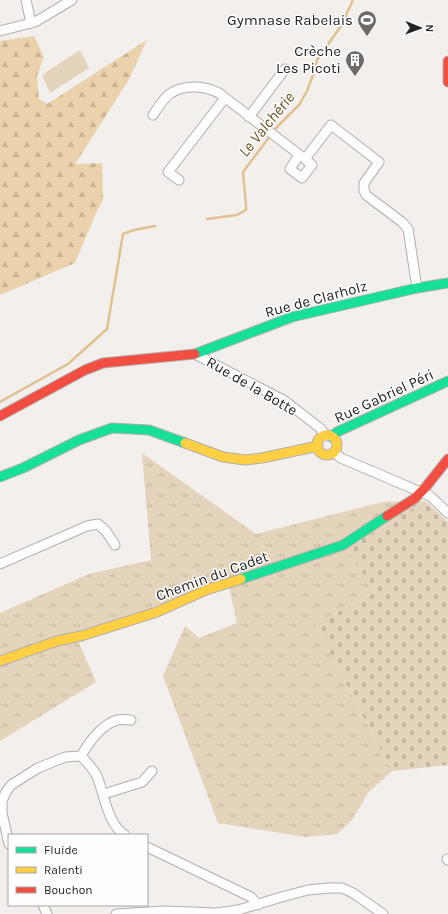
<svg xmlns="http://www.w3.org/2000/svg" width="448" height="914" font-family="Karla,sans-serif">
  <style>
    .grass { fill: url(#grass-tufts) }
    .forest { fill: url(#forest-firs) }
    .cemetery { fill: url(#cemetery-stones) }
    .green { fill: #e5d4bc }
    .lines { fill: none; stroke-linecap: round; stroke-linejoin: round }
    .stream { stroke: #e1c192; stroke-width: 2.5 }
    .street-casing { stroke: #b2afad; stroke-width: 11 }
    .fast-casing { stroke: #b2afad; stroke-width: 11 }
    .slow-casing { stroke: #b2afad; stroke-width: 11 }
    .jam-casing { stroke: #b2afad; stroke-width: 11 }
    .street { stroke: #fdfdfc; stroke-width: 9 }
    .fast { stroke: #16e098; stroke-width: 9 }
    .slow { stroke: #ffcf43; stroke-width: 9 }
    .jam { stroke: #f24e42; stroke-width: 9 }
    .labels { text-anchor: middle; stroke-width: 3; stroke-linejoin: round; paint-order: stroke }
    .poi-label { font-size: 15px; fill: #252321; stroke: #fefefe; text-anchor: end }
    .street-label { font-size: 15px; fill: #252321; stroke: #fefefe }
    .water-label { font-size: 16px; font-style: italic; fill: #6f501e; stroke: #fefefe }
  </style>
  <defs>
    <pattern id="grass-tufts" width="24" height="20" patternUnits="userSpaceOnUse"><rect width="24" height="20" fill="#e5d4bc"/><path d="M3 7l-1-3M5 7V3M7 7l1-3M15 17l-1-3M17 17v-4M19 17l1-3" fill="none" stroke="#c4b6a1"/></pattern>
    <pattern id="forest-firs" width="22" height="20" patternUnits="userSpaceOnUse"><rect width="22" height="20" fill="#ecd2ac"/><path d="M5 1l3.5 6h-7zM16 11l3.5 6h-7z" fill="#cab494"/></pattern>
    <pattern id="cemetery-stones" width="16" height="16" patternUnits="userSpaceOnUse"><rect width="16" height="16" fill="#e5d4bc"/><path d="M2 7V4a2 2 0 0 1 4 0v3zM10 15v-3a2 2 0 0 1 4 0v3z" fill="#c4b6a1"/></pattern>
  </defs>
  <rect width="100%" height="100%" fill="#f2efec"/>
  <!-- grass -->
  <path class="grass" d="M 142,453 L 256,534 L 383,502 L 425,501 L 346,549 L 376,592 L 315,624 L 392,771 L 368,793 L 352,820 L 337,834 L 306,837 L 218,823 L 163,676 L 185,626 L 199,638 L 237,623 L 227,577 L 77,639 L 96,682 L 0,741 L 0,613 L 89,574 L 151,560 Z"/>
  <!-- forest -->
  <path class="forest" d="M 34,36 L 44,57 L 37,76 L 39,99 L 47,104 L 147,40 L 128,81 L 75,164 L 102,163 L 103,200 L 96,213 L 75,263 L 0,295 L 0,41 Z"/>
  <!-- cemetery -->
  <path class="cemetery" d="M 425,501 L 448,522 L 448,765 L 392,771 L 315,624 L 376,592 L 346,549 Z"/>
  <!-- green -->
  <path class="green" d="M 80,50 L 89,68 L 50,93 L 42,75 Z"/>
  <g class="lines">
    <!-- stream -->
    <path class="stream" d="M 207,219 L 237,215 L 246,210 L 246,205 L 243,172 L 276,128 L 299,105 L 307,91 L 313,75 L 317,60 L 341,26 L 353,0
      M 0,402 L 68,364 L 107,329 L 123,234 L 134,230 L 155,226"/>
    <!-- street casing -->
    <g class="street-casing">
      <path id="street" d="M 26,0 L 31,23
        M 0,31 L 35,22 L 72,0
        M 153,115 C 158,108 164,97 171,93 C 185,84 205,86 219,93 L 305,159 L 331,125 L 379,162 L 364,183 L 364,190 L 366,195 L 402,222 L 408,229 L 417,288
        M 249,117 L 285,69
        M 299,155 L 290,169 L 302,178 L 312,165 L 305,159
        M 179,180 L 168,172 L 225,98
        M 195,354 L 285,401 L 320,428 L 326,436
        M 334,452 L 341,458 L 430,496 L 448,513
        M 0,564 L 87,526 L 98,524 L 106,531 L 115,545
        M 104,794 L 142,782 L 152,771
        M 125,835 C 108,825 104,794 97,776 C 93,769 87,762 81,756 C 89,742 101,725 117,720 C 121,719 127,720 131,720
        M 9,844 L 2,813 L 2,801 L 6,792 L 11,785 L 38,768 L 65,757 L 81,756
        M 147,847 L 251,897 L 258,905
        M 447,859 L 448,860
        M 43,905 L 47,914
        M 116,914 L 165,911 L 217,913 L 238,910 L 285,896 L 308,890 L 329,888 L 342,888 L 353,893 L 383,914"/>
    </g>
    <!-- fast casing -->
    <g class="fast-casing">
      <path id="fast" d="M 195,354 L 292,317 L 417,288 L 448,283
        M 332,437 L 337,432 L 448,381
        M 0,477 L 23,468 L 79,440 L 112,428 L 149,430 L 185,443
        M 241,579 L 343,545 L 387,516"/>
    </g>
    <!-- slow casing -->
    <g class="slow-casing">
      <path id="slow" d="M317 445a10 10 0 1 1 20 0a10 10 0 1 1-20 0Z
        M 185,443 L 223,457 L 245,460 L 262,458 L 318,446
        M 0,661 L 57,641 L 81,636 L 157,612 L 206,590 L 241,579"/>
    </g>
    <!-- jam casing -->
    <g class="jam-casing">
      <path id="jam" d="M 448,61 L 448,82
        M 0,416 L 85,370 L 103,363 L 195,354
        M 387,516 L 414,499 L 425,488 L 448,459"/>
    </g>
    <!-- street -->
    <use href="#street" class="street"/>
    <!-- fast -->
    <use href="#fast" class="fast"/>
    <!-- slow -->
    <use href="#slow" class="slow"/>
    <!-- jam -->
    <use href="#jam" class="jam"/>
  </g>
  <!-- icons -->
  <defs>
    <g id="stadium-pin" transform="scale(1)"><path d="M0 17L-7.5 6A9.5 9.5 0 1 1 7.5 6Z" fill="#6d6a68" stroke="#fefefe"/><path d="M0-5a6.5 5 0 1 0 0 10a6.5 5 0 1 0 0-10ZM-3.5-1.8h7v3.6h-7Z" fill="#fff"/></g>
    <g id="building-pin" transform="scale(1)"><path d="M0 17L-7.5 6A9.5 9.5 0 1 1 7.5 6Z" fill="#6d6a68" stroke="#fefefe"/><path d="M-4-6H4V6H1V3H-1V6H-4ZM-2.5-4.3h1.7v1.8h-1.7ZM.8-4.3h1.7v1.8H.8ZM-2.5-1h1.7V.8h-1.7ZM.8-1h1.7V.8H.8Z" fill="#fff"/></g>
  </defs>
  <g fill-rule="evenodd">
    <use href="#stadium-pin" x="367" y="20"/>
    <use href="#building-pin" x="355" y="60"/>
  </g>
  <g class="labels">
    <!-- poi labels -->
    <g class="poi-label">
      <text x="353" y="25">Gymnase Rabelais</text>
      <text x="341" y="56">Crèche<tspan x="341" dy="17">Les Picoti</tspan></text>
    </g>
    <!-- street labels -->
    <g class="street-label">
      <text transform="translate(316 299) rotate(-15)" y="5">Rue de Clarholz</text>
      <text transform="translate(252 386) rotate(30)" y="5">Rue de la Botte</text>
      <text transform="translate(384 396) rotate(-25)" y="5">Rue Gabriel Péri</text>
      <text transform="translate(212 576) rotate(-20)" y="5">Chemin du Cadet</text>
    </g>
    <!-- water labels -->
    <g class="water-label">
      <text transform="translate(266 124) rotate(-51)" y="6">Le Valchérie</text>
    </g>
  </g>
  <!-- legend -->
  <rect x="8" y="834" width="140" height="72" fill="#fefefe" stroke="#a7a6a6"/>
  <rect x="16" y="847" width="20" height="6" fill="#16e098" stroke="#a7a6a6"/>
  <text x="44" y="854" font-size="12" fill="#252321">Fluide</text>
  <rect x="16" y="867" width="20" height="6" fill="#ffcf43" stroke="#a7a6a6"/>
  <text x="44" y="874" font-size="12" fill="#252321">Ralenti</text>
  <rect x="16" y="887" width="20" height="6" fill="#f24e42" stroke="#a7a6a6"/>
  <text x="44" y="894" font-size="12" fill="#252321">Bouchon</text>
  <!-- north arrow -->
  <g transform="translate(420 28) rotate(91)" stroke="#fefefe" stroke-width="3" paint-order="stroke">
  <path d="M0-3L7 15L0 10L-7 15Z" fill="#252321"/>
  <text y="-6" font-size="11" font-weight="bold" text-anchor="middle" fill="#252321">N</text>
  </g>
</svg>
